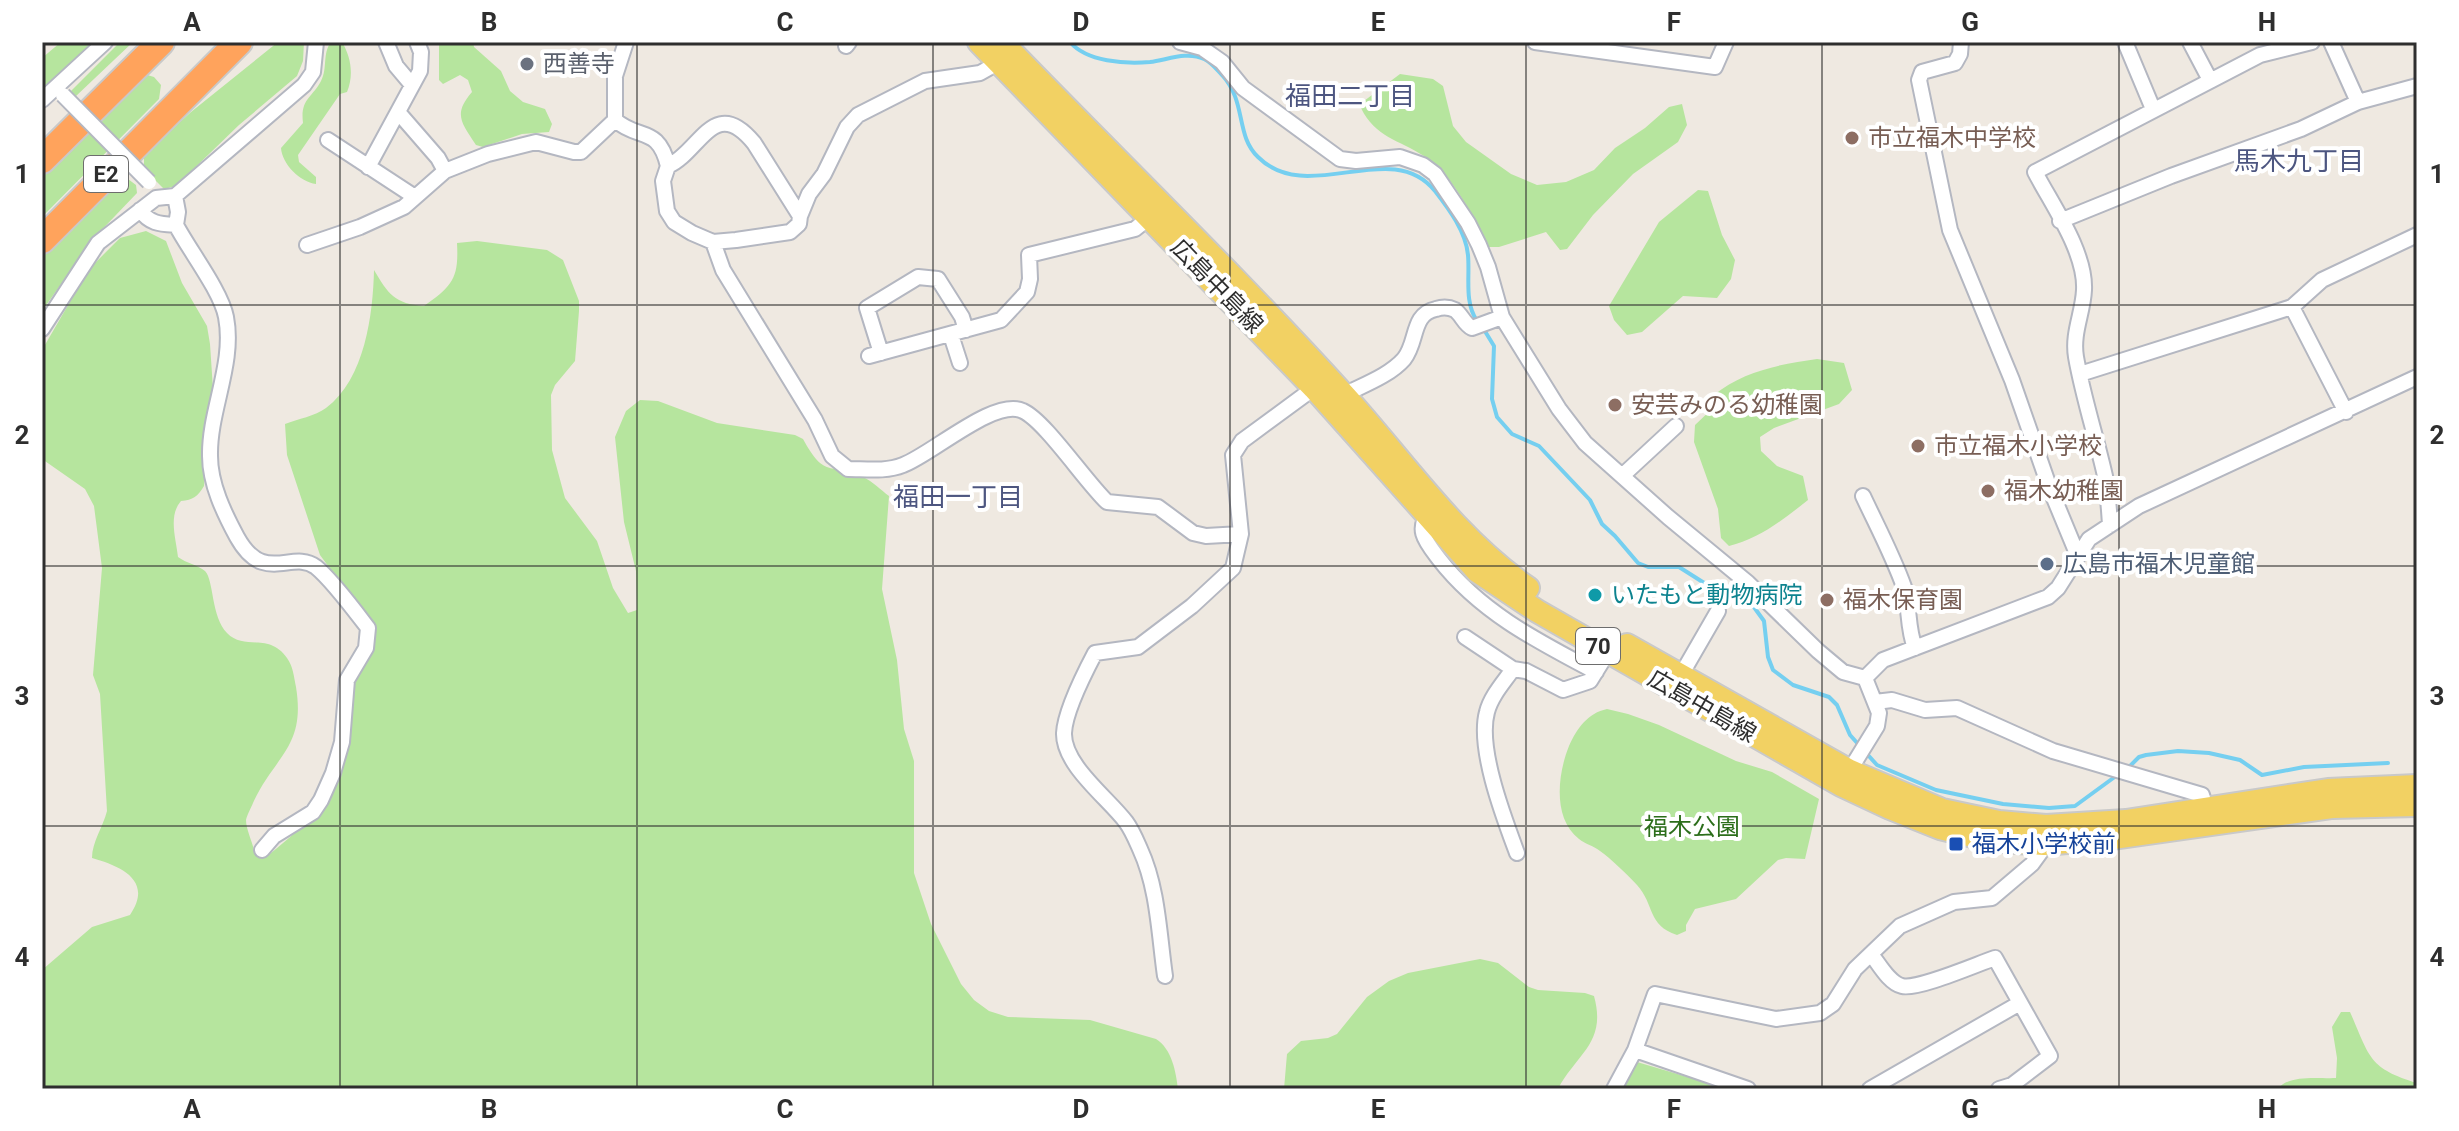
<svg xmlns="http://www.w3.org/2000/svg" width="2459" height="1131" font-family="Roboto,'Noto Sans JP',sans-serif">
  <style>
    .green { fill: #b6e59e }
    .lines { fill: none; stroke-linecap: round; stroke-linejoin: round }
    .stream { stroke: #75cff0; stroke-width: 4 }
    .street-casing { stroke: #b4b7c1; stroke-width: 18 }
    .primary-casing { stroke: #c9c9c9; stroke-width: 26 }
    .highway-casing { stroke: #c9c9c9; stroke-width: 30 }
    .street { stroke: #fff; stroke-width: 14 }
    .primary { stroke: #f2d163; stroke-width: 22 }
    .highway { stroke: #ffa35c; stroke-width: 26 }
    .street-bridge-casing { stroke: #b4b7c1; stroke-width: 18; stroke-linecap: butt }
    .street-bridge { stroke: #fff; stroke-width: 14 }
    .grid { fill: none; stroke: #2e2e2e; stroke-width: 2; stroke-opacity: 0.55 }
    .worship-dot { fill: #6b7280; stroke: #fff; stroke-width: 3 }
    .education-dot { fill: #8d6e63; stroke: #fff; stroke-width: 3 }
    .service-dot { fill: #5c6f8a; stroke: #fff; stroke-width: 3 }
    .culture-dot { fill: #0f9aa8; stroke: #fff; stroke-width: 3 }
    .transit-dot { fill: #1a4fb4; stroke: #fff; stroke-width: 3 }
    .labels { text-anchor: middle; stroke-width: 8; stroke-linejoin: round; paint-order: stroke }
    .shield { fill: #fff; stroke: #6d6d6d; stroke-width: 2 }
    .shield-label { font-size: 22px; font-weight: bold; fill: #2e2e2e }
    .worship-label { font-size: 24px; fill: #5b616d; stroke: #fff; text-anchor: start }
    .education-label { font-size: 24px; fill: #785e54; stroke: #fff; text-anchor: start }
    .street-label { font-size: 24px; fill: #2e2e2e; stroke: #fff }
    .service-label { font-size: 24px; fill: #4e5e75; stroke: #fff; text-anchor: start }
    .culture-label { font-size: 24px; fill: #0d838f; stroke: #fff; text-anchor: start }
    .park-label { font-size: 24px; fill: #2c6e1b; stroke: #fff }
    .transit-label { font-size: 24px; fill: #164399; stroke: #fff; text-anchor: start }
    .neighbourhood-label { font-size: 26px; fill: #4d5680; stroke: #fff }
    .neatline { fill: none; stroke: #2e2e2e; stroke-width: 3 }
    .grid-label { font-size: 26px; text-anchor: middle; font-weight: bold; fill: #2e2e2e }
  </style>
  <rect width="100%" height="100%" fill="#efe9e1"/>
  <!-- green -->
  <path class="green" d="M 61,42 L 94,42 L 64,72 L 42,88 L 42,58 Z
    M 120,42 L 133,42 L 75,97 L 70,92 Z
    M 278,42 L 304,42 L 303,61 L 297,76 L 239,125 L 176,186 L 164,189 L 144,169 L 144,155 L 191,112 Z
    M 331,42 L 342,42 C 351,57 354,75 347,92 L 340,94 L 298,155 L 299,162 L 316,177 L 316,184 C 300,182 282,164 281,148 L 303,123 C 300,99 312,98 321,81 C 328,68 322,54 331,42 Z
    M 439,42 L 473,42 L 474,47 L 501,71 L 510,91 L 523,102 L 545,109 L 552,124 L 549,132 L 522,134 L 483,147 L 476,145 C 461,122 453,114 472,92 L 468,80 L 460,75 L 443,84 L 439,80 Z
    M 144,74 L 154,77 L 161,85 L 159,99 L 42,217 L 42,170 Z
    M 1400,74 L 1433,79 L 1443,86 L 1453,126 L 1466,142 L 1511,174 L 1537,185 L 1566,182 L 1594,170 L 1615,148 L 1645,128 L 1669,107 L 1682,104 L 1687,125 L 1678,142 L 1633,174 L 1593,215 L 1567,249 L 1560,250 L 1546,232 L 1499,247 L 1487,247 C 1473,216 1453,175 1424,156 C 1399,140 1375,137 1361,108 L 1364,101 Z
    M 124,176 L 136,185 L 137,193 L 93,239 L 42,311 L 42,256 Z
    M 1698,190 L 1708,191 L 1722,235 L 1735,260 L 1731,279 L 1717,298 L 1683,296 L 1642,332 L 1627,335 L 1614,320 L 1609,306 L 1659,222 Z
    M 146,231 L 166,241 L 182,283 L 207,326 L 210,344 L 213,389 L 204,486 C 198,496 193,500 181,501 C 168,516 176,538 178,557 C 186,563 198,565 205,571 C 214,580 211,617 227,633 C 244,651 269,632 287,658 C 293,666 294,677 296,687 C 306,748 274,756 253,803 C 251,808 247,815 246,820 C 246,829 252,841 254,850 L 266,857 C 296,833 333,802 344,762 C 352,735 345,702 356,675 C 365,653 380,657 372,626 L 320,555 L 287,455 L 285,424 C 298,419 315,416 326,408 C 365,379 373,314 374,270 C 388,294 395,304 424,306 C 452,286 459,279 457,243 L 477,241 L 547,250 L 563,260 L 579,301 L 579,311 L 575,361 L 555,385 L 551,395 L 552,450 L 565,498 L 597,541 L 613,588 L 628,613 L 637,610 L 636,571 L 624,522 L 615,437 L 626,411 L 640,400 L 658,401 L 717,423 L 795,435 L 803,439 C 826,481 830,461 863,477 C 872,481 881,490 889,496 L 882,589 L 897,660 L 904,729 L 914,761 L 914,873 L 931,924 L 961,984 L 974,1000 L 989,1011 L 1008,1017 L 1090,1020 L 1156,1039 C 1172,1049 1176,1072 1178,1089 L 42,1089 L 42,970 L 92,927 L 130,915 C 154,880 120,866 92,858 C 92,842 103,827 107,811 L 100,694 L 93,675 L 102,568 L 94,506 L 85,489 L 42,459 L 42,350 L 89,269 L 120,238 Z
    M 1817,359 L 1844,363 L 1852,390 L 1839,404 L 1774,428 L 1760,437 L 1761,451 L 1777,466 L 1803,476 L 1808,500 C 1784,519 1759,539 1729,546 L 1721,538 L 1718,509 L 1694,442 L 1695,425 L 1715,406 L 1714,395 C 1743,371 1781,364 1817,359 Z
    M 1607,709 L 1628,714 L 1659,725 L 1736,761 L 1772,772 L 1819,799 L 1805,859 L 1786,858 L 1778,860 L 1736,899 L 1695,909 L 1686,925 L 1686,931 L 1677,935 C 1647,925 1655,905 1637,885 C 1628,875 1610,858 1600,851 C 1594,846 1585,844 1579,839 C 1552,818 1558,773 1569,746 C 1577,728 1588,713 1607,709 Z
    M 1480,959 L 1498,963 L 1529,987 L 1538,990 L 1585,993 L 1594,996 C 1607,1043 1577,1053 1558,1089 L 1284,1089 L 1287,1054 L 1301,1041 L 1328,1038 L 1337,1034 L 1367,997 L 1389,981 L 1408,973 Z
    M 2341,1012 L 2350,1012 C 2370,1057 2368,1068 2417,1083 L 2417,1089 L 2278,1089 C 2289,1074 2319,1079 2336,1078 L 2337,1058 L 2332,1027 Z
    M 1637,1062 L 1728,1089 L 1622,1089 Z"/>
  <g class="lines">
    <!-- stream -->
    <path class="stream" d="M 1070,42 C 1087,62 1125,64 1150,62 C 1167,60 1187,51 1204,59 C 1211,62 1217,70 1222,75 C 1247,102 1235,135 1258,157 C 1308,207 1391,136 1435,191 C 1449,209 1466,232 1468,255 C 1470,277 1464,302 1477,321
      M 1483,328 L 1494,346 L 1492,399 L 1497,417 L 1512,434 L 1539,446 L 1590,500 L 1602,524 L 1615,536 L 1638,563 L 1648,567 L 1679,567 L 1720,593 L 1736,590 L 1743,592 L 1764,621 L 1768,657 L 1773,670 L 1793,685 L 1829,697 L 1837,705 L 1850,735 L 1877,765 L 1936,790 L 2003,804 L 2049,808 L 2075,806 L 2116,776
      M 2127,769 L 2139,757 L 2146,755 L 2178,751 L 2209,753 L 2240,760 L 2262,775 L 2304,767 L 2388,763"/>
    <!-- street casing -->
    <g class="street-casing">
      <path id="street" d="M 386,42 L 396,66 L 412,85
        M 1180,42 L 1202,48 L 1222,62 L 1243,88 L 1340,159 L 1356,161 L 1400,157 L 1423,165 L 1435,174 L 1468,223 L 1479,245 L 1488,267 L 1502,317 L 1559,409 L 1585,443 L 1668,517 L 1748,583 L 1818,651 L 1843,672 L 1865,678
        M 1535,42 L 1715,67 L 1726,42
        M 1961,42 L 1960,54 L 1955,63 L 1922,72 L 1919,80 L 1950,230 L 2012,380 L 2049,486 L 2078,556
        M 2125,42 L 2153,109
        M 2190,42 L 2210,80
        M 2331,42 L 2358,102
        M 846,46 L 849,42
        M 42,100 L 105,42
        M 398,112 L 438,158 L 445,171
        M 615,120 C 639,141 658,125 668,166 L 663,181 L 667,211 L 674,222 L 692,233 L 713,242 L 736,240 L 790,232 L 799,224 L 800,216 L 754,143 C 714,94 700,152 668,166
        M 615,120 L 615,76 L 626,42
        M 328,140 L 415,197
        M 368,167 L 420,71 L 421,52 L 417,42
        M 175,196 L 304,85 L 313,72 L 316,42
        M 800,216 L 809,194 L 824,174 L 847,127 L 858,115 L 925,81 L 980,73 L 1003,60
        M 2060,221 L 2171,176 L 2301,129 L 2358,102 L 2417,86
        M 176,225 C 189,250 221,291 226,317 C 235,364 209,410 210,456 C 210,484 224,513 237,537 C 264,586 292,549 316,567 C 332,580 355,611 368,628 L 366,648 L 347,680 L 342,742 L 333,773 L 321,800 L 313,812 L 274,836 L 262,850
        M 713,242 L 723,270 L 815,420 L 832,456 L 848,469 C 865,469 886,472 903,465 C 931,455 995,397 1023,411 C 1045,421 1085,481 1107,502 L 1158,507 L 1193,533 L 1206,536 L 1241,534
        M 307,245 L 360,227 L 404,207 L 445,171 L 488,154 L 536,142 L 574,152 L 581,152 L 615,120
        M 2292,307 L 2346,412
        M 42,329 L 98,243 L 156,198 L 175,196 L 178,212 L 176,225 C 160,224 150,224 140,210
        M 951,335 L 960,363
        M 881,353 L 867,308 L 918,277 L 938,279 L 962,317 L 966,330
        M 869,356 L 1001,320 L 1027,292 L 1030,279 L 1029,255 L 1135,229 L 1155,213
        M 2080,374 L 2292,307 L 2322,280 L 2417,235
        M 1339,394 L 1344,395 C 1363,385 1389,376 1404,359 C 1418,342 1411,314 1436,309 C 1442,307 1449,307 1455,310 C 1462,315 1464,324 1472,328 L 1502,317
        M 1622,476 L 1676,426
        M 1863,496 C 1877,526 1893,556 1904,587 C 1910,607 1907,628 1915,648
        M 1431,511 C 1414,529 1426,542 1439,559 C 1480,612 1537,641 1596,672
        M 2110,525 C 2109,509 2108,492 2105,476 C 2096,436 2083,397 2076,357 C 2072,333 2083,313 2084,290 C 2086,252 2052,205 2035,172 L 2260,55 L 2312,42
        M 1465,637 L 1513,669 L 1526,671 L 1563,690 L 1590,681 L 1608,652
        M 1513,669 C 1504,682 1491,696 1487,712 C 1477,748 1504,818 1517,853
        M 1865,678 L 1883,660 L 2048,597 L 2058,588 L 2089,539 L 2139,506 L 2417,377
        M 1677,682 L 1718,611
        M 1875,702 L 1892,700 L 1925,710 L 1957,708 L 2053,751 L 2202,795 L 2206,808
        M 1845,778 L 1877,726 L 1879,713 L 1865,678
        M 1871,954 C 1879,964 1889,983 1902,986 C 1918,990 1977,964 1995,958 L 2050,1056 L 2012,1085 L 1999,1089
        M 1165,976 C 1159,934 1158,888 1140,849 C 1136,840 1132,830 1126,822 C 1108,798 1063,765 1064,733 C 1065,712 1085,672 1095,653 L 1138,647 L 1192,606 L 1233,568 L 1241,534 L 1233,455 L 1242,441 L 1314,388 L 1319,389
        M 1635,1050 L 1748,1089
        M 1614,1089 L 1635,1050 L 1655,994 L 1776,1019 L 1820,1013 L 1833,1004 L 1855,969 L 1900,926 L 1954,902 L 1992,898 L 2032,864 L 2040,853 L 2045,837
        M 1870,1089 L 2020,1003"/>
    </g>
    <!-- primary casing -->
    <g class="primary-casing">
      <path id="primary" d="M 979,42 L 1314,388 L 1477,571 L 1537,611 L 1841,785 L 1890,808 L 1940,828 L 1990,840 L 2044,844 L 2113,838 L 2332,807 L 2417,805
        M 1002,42 C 1116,160 1234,274 1344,395 C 1403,460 1455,538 1528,588
        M 1627,645 L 1850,771 L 1942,810 L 1999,822 L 2046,826 L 2126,821 L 2328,790 L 2417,786"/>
    </g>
    <!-- highway casing -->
    <g class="highway-casing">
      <path id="highway" d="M 42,160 L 161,42
        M 42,240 L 239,42"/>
    </g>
    <!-- street -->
    <use href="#street" class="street"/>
    <!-- primary -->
    <use href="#primary" class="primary"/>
    <!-- highway -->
    <use href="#highway" class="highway"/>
    <!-- street-bridge casing -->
    <g class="street-bridge-casing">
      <path id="street-bridge" d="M 63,95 L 149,182"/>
    </g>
    <!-- street-bridge -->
    <use href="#street-bridge" class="street-bridge"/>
  </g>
  <!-- grid -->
  <path class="grid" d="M 340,42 L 340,1089M 637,42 L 637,1089M 933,42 L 933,1089M 1230,42 L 1230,1089M 1526,42 L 1526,1089M 1822,42 L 1822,1089M 2119,42 L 2119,1089M 42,305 L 2417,305M 42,566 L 2417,566M 42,826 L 2417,826"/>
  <!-- markers -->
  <circle class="worship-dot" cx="527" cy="64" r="8"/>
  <g class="education-dot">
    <circle cx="1852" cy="138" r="8"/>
    <circle cx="1615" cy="405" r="8"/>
    <circle cx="1918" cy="446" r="8"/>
    <circle cx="1988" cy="491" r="8"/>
    <circle cx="1827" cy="600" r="8"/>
  </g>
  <circle class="service-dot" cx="2047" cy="564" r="8"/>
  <circle class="culture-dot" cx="1595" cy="595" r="8"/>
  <rect class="transit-dot" x="1948" y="836" width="16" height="16" rx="4"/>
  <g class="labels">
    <!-- shield labels -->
    <g class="shield">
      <rect x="84" y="156" width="44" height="36" rx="6"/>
      <rect x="1576" y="628" width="44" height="36" rx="6"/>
    </g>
    <g class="shield-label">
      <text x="106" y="182">E2</text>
      <text x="1598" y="654">70</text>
    </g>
    <!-- worship labels -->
    <g class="worship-label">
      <text x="543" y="72">西善寺</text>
    </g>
    <!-- education labels -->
    <g class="education-label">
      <text x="1868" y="146">市立福木中学校</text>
      <text x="1631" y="413">安芸みのる幼稚園</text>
      <text x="1934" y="454">市立福木小学校</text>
      <text x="2004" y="499">福木幼稚園</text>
      <text x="1843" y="608">福木保育園</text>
    </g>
    <!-- street labels -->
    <g class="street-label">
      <text transform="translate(1217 286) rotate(46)" y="8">広島中島線</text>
      <text transform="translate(1702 706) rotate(30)" y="8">広島中島線</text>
    </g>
    <!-- service labels -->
    <g class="service-label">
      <text x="2063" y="572">広島市福木児童館</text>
    </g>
    <!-- culture labels -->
    <g class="culture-label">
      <text x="1611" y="603">いたもと動物病院</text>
    </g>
    <!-- park labels -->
    <g class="park-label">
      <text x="1692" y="835">福木公園</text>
    </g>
    <!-- transit labels -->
    <g class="transit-label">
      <text x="1972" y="852">福木小学校前</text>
    </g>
    <!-- neighbourhood labels -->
    <g class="neighbourhood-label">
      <text x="1350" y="105">福田二丁目</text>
      <text x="2299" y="170">馬木九丁目</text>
      <text x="958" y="506">福田一丁目</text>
    </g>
  </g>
  <!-- border -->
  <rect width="2459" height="1131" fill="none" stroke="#ffffff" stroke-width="88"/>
  <rect x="44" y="44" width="2371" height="1043" class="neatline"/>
  <g class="grid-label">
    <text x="192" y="31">A</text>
    <text x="489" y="31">B</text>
    <text x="785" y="31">C</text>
    <text x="1081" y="31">D</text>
    <text x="1378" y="31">E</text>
    <text x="1674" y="31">F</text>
    <text x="1970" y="31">G</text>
    <text x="2267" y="31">H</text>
    <text x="22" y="183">1</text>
    <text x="2437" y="183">1</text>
    <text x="22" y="444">2</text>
    <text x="2437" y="444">2</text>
    <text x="22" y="705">3</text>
    <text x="2437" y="705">3</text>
    <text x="22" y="966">4</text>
    <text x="2437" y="966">4</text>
    <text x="192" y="1118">A</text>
    <text x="489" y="1118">B</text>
    <text x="785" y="1118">C</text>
    <text x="1081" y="1118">D</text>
    <text x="1378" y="1118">E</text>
    <text x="1674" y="1118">F</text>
    <text x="1970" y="1118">G</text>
    <text x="2267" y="1118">H</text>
  </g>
</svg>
